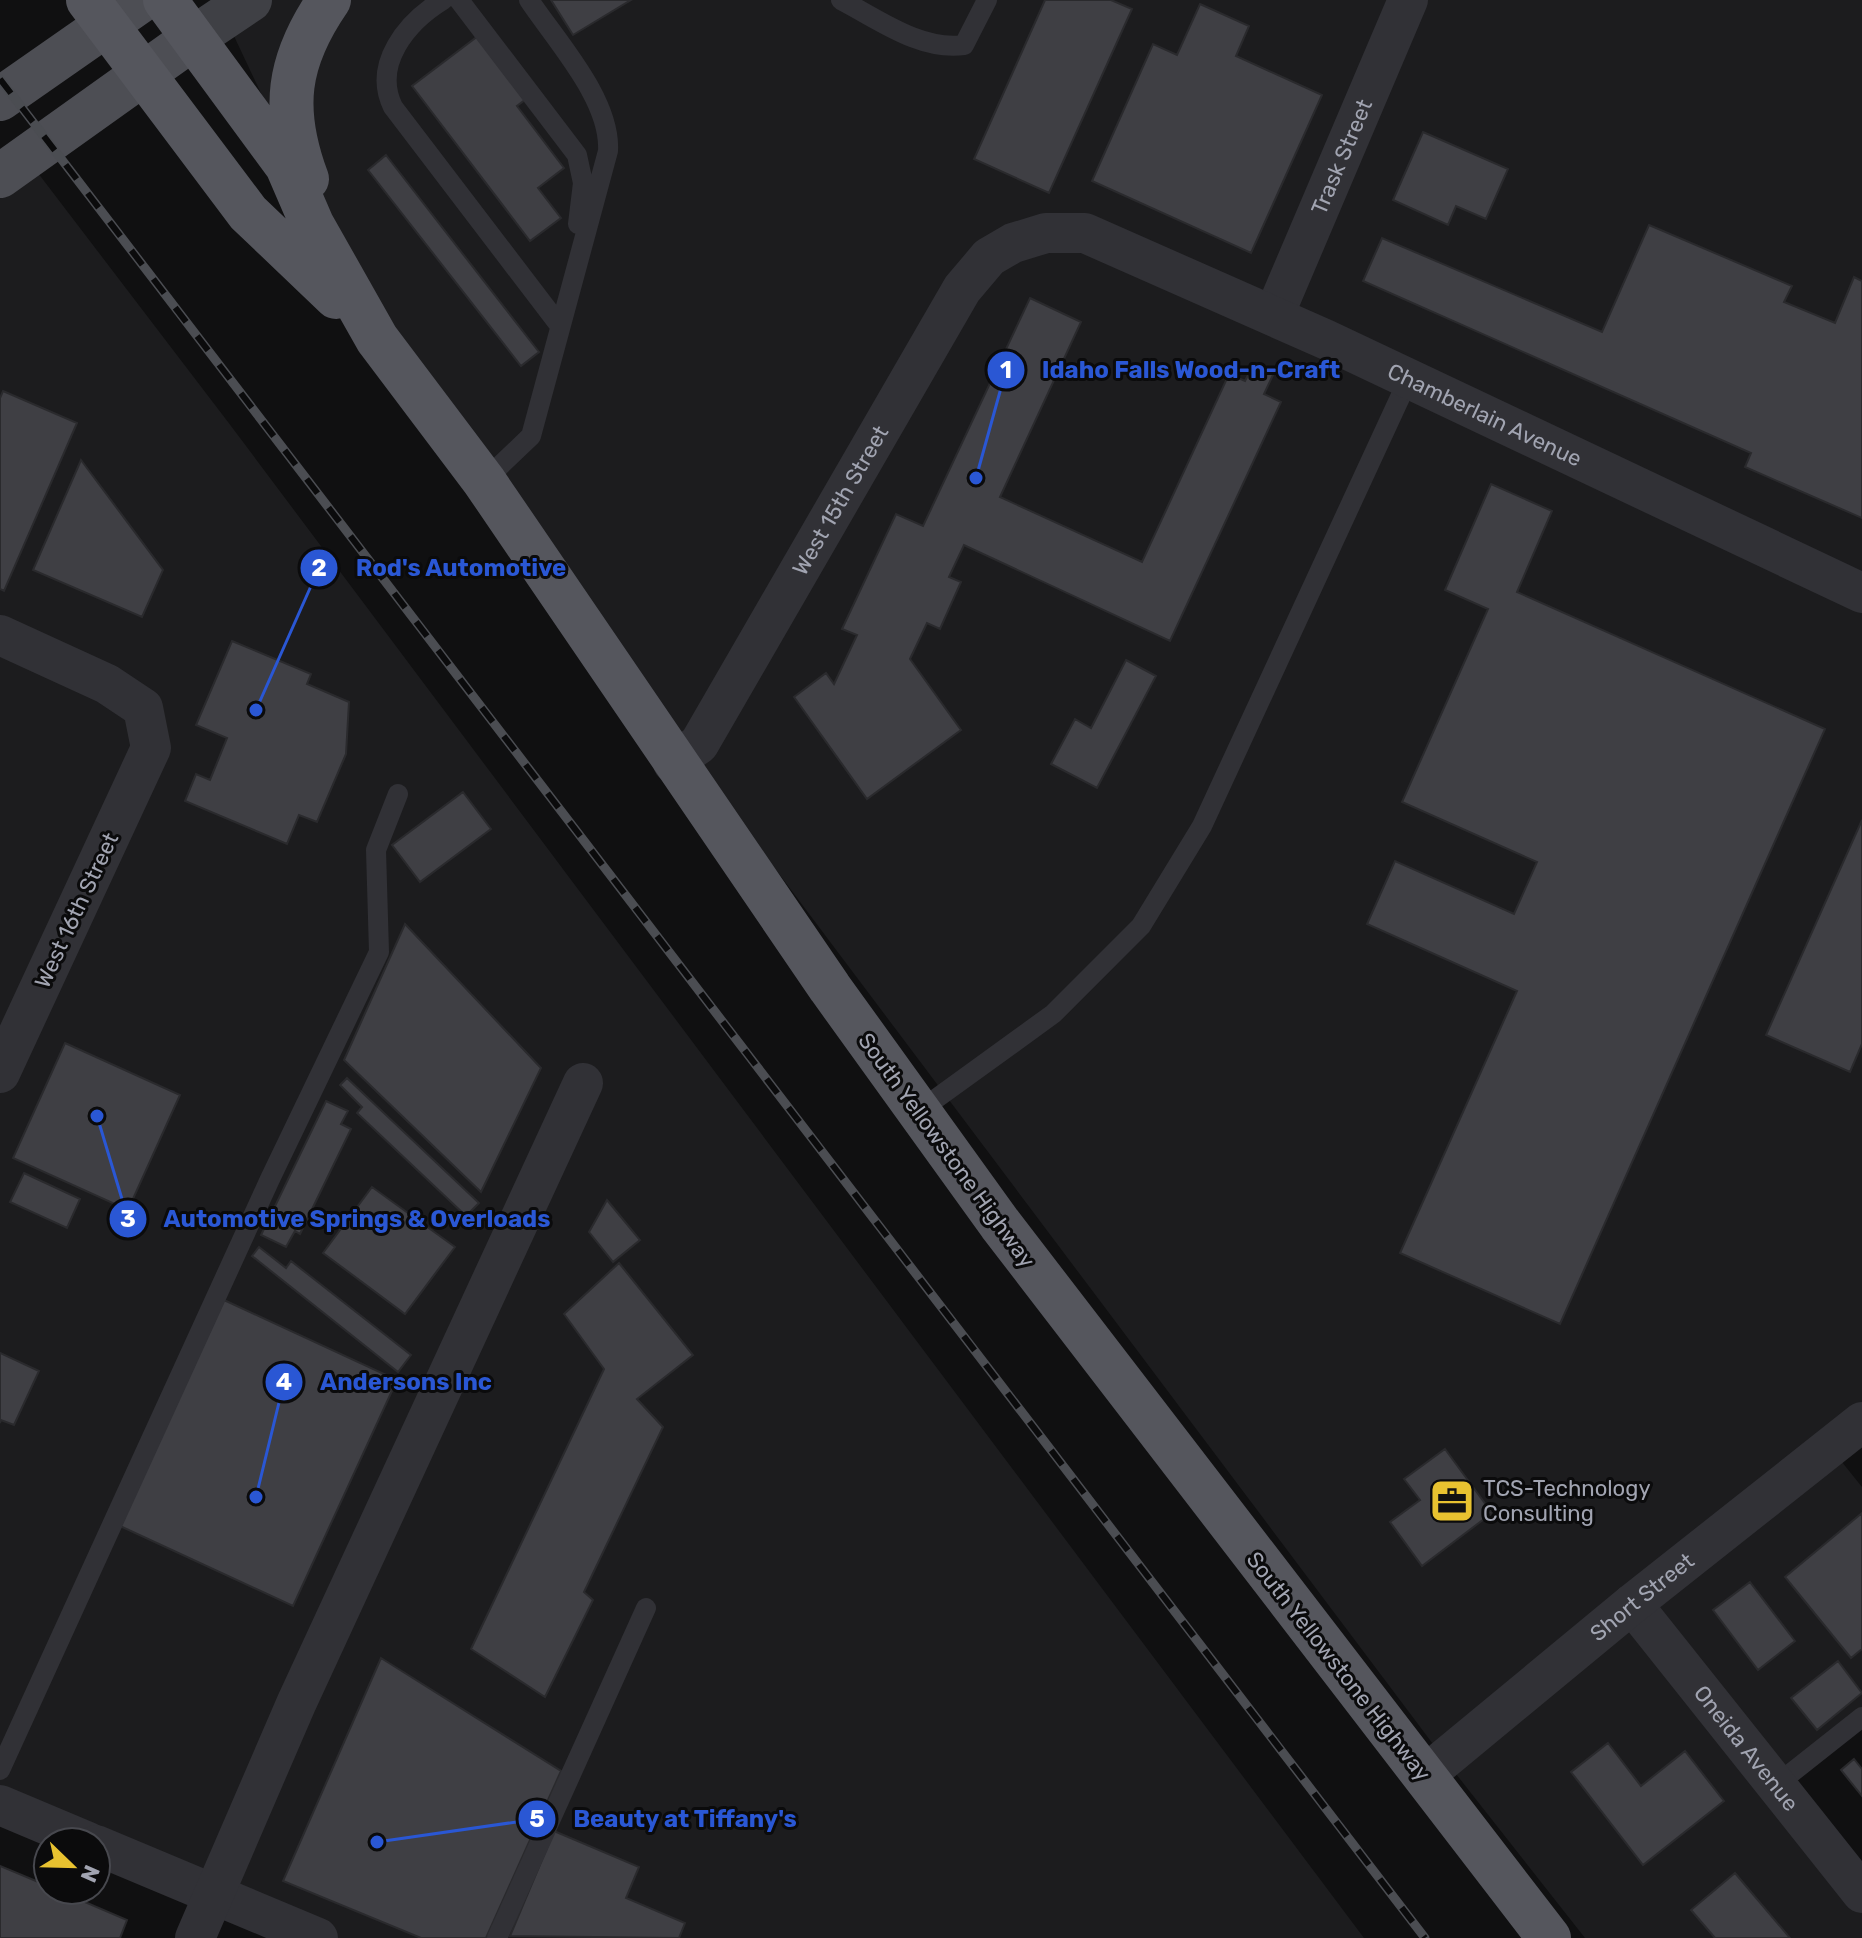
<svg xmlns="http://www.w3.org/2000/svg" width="1862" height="1938" font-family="Rubik,sans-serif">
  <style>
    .built { fill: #1c1c1e }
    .building { fill: #3f3f44; stroke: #2a2a2d; stroke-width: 2 }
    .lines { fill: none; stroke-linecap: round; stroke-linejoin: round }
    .service { stroke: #313136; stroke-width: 20 }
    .minor { stroke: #313136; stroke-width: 40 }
    .secondary { stroke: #3f4045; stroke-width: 44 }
    .primary { stroke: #4d4e54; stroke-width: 44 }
    .trunk { stroke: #55565d; stroke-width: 44 }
    .rail-casing { stroke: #4b4d52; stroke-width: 9 }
    .rail { stroke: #0b0b0c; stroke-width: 6; stroke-dasharray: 18; stroke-linecap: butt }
    .labels { text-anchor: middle; stroke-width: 6; stroke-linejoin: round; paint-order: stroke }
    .street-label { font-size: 22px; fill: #a1a4b1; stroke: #0b0b0c }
    .poi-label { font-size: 22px; fill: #a1a4b1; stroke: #0b0b0c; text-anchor: start }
    .leader { fill: none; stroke: #2a57d4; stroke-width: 3 }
    .callout-dot { fill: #2a57d4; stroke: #0b0b0c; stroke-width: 3 }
    .mark-label { font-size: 24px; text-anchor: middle; font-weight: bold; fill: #fff }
    .callout-label { font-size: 24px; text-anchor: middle; font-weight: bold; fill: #2a57d4; stroke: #0b0b0c; stroke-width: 6; stroke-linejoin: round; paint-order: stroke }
  </style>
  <rect width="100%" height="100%" fill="#101011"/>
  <!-- built -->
  <path class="built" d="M 217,0 L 1862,0 L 1862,1422 L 1830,1447 L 1862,1487 L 1862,1717 L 1776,1785 L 1862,1894 L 1862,1938 L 1585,1938 L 1445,1760 L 377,339 Z
    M 25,156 L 228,422 L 1364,1938 L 320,1938 L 0,1805 L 0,176 Z"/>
  <!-- building -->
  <path class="building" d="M 551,0 L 631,0 L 573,35 Z
    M 1045,0 L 1111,0 L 1132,9 L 1049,193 L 974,159 Z
    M 1200,4 L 1249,26 L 1236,56 L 1322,95 L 1251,253 L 1092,181 L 1153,44 L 1177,55 Z
    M 482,33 L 530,96 L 517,106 L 564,168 L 538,188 L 561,218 L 530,241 L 412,86 Z
    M 1423,132 L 1508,169 L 1486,219 L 1456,206 L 1448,225 L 1393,200 Z
    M 386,155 L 539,352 L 521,366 L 368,170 Z
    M 1649,225 L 1792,286 L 1784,302 L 1835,323 L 1854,277 L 1862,281 L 1862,518 L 1745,467 L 1751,453 L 1363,281 L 1382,238 L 1602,332 Z
    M 1030,298 L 1081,322 L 1000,497 L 1142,562 L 1229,374 L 1245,381 L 1253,365 L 1273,375 L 1264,394 L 1281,402 L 1170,641 L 964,545 L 949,577 L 961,582 L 940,629 L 927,623 L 910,659 L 961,730 L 867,799 L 794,697 L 826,673 L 834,684 L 857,635 L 842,629 L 896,514 L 923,526 Z
    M 3,391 L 77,423 L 4,591 L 0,589 L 0,398 Z
    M 81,460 L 163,570 L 142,617 L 33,570 Z
    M 1491,484 L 1552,511 L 1517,592 L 1825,729 L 1560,1324 L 1400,1253 L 1517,991 L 1367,924 L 1395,861 L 1514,914 L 1537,862 L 1402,802 L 1488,609 L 1445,590 Z
    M 232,641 L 311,674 L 307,684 L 349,702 L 346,754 L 317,822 L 299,815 L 287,844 L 185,801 L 196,774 L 210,780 L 227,738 L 196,725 Z
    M 1126,660 L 1156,676 L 1097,788 L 1051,764 L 1075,719 L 1091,728 Z
    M 463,792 L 491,829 L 420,882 L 392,845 Z
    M 1862,820 L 1862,1044 L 1850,1072 L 1766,1035 Z
    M 405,924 L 541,1068 L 481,1192 L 344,1060 Z
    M 65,1043 L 180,1095 L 128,1210 L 13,1158 Z
    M 347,1078 L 479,1203 L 466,1216 L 357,1113 L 362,1107 L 340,1085 Z
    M 326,1101 L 348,1111 L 341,1124 L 351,1129 L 300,1234 L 295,1231 L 286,1247 L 261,1235 Z
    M 24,1173 L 80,1199 L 67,1228 L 10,1202 Z
    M 372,1187 L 455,1247 L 405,1314 L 323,1253 Z
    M 607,1200 L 640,1240 L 613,1262 L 589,1232 Z
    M 259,1247 L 286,1268 L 291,1261 L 411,1355 L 398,1372 L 252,1256 Z
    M 619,1263 L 693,1355 L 637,1399 L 663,1427 L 584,1592 L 593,1600 L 545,1697 L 471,1649 L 604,1369 L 564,1314 Z
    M 224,1300 L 397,1380 L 293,1606 L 120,1526 Z
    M 0,1353 L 39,1371 L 14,1425 L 1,1420 L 0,1423 Z
    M 1445,1449 L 1492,1513 L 1422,1566 L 1390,1522 L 1420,1500 L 1404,1479 Z
    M 1862,1513 L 1862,1649 L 1851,1658 L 1785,1577 Z
    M 1750,1582 L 1795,1641 L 1758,1670 L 1713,1610 Z
    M 381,1658 L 561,1771 L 486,1938 L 421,1938 L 283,1881 Z
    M 1838,1661 L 1862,1693 L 1817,1730 L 1791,1698 Z
    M 1608,1743 L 1641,1786 L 1685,1751 L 1724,1801 L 1643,1865 L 1571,1772 Z
    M 1854,1759 L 1862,1769 L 1862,1796 L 1841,1770 Z
    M 554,1831 L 639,1867 L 626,1898 L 685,1923 L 679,1938 L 510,1936 Z
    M 0,1866 L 48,1886 L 48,1890 L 57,1890 L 127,1920 L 120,1938 L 0,1938 Z
    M 1735,1873 L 1790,1938 L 1715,1938 L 1691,1910 Z"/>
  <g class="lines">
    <!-- service -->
    <path class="service" d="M 443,0 C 407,22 372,64 393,107 L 560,326
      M 459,0 L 577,155 L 583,183 L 578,224
      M 841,0 C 878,19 920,51 964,45 L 987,0
      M 484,481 L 531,436 L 608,151 C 611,100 557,42 529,0
      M 919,1111 L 1053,1014 L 1141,926 L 1202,826 L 1409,378
      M 0,1770 L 270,1179 L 379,952 L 376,850 L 398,794
      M 1776,1785 L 1862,1717
      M 497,1938 L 646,1608"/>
    <!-- minor -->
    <g class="minor">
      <path id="s1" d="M 1274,315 L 1408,0"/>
      <path d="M 0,635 L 107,684 L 143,708 L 151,748 L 0,1073"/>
      <path id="s2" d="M 673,763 L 699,744 L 962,289 L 989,257 L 1013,243 L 1046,233 L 1085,233 L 1327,340 L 1862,593"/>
      <path id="s3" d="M 1632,1604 L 1862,1893"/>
      <path id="s4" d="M 1424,1776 L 1632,1604 L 1862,1422"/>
      <path d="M 0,1805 L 88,1842"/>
      <path d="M 96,1845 L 318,1938"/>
      <path d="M 195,1938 L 296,1704 L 583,1083"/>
    </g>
    <!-- secondary -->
    <path class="secondary" d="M 192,39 L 250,0"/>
    <!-- primary -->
    <path class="primary" d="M 0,99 L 142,0
      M 0,176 L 192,39"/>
    <!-- trunk -->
    <path class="trunk" d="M 88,0 L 248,213 L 336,297
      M 165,0 L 287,166 L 312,224 L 377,339 L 484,481 L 830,988 L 1000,1224 L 1549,1938
      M 307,179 C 281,109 287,61 329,0"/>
    <!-- rail casing -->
    <g class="rail-casing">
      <path id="rail" d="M 0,79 L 1425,1938"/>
    </g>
    <!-- rail -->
    <use href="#rail" class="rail"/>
  </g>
  <!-- icons -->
  <defs>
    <g id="office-square" transform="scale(2.3)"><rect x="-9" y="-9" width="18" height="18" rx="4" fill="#e8c230" stroke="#0b0b0c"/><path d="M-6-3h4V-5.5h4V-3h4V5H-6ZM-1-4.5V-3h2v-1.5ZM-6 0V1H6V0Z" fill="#111"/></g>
  </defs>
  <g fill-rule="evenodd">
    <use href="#office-square" x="1452" y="1501"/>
  </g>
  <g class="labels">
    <!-- street labels -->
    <g class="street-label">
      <text dy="8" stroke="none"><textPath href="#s1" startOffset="172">Trask Street</textPath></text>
      <text dy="8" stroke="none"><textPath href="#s2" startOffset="1140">Chamberlain Avenue</textPath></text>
      <text dy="8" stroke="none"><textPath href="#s2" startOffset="314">West 15th Street</textPath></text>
      <text transform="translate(76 910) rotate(-65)" y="8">West 16th Street</text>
      <text transform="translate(947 1150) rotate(54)" y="8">South Yellowstone Highway</text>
      <text dy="8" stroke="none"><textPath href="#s4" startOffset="282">Short Street</textPath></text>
      <text transform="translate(1339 1666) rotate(52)" y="8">South Yellowstone Highway</text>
      <text dy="8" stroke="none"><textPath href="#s3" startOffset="184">Oneida Avenue</textPath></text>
    </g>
    <!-- poi labels -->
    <g class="poi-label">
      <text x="1483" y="1496">TCS-Technology<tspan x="1483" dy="25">Consulting</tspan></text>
    </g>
  </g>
  <!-- callouts -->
  <path class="leader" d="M976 478L1006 370M256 710L319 568M97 1116L128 1219M256 1497L284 1382M377 1842L537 1819"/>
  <g class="callout-dot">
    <circle cx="976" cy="478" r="8"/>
    <circle cx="256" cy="710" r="8"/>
    <circle cx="97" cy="1116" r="8"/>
    <circle cx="256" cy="1497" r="8"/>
    <circle cx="377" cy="1842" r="8"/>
    <circle cx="1006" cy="370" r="20"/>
    <circle cx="319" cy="568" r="20"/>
    <circle cx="128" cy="1219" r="20"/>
    <circle cx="284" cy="1382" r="20"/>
    <circle cx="537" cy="1819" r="20"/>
  </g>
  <g class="mark-label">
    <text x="1006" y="378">1</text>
    <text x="319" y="576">2</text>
    <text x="128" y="1227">3</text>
    <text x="284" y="1390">4</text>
    <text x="537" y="1827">5</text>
  </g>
  <g class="callout-label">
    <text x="1191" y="378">Idaho Falls Wood-n-Craft</text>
    <text x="461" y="576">Rod's Automotive</text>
    <text x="357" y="1227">Automotive Springs &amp; Overloads</text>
    <text x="406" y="1390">Andersons Inc</text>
    <text x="685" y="1827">Beauty at Tiffany's</text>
  </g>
  <!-- north arrow -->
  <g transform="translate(72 1866) rotate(113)"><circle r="38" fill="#0b0b0c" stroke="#47484e" stroke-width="2"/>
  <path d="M0-6L14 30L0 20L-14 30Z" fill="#e8c230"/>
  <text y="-12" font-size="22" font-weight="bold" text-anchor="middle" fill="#a1a4b1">N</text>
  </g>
</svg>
